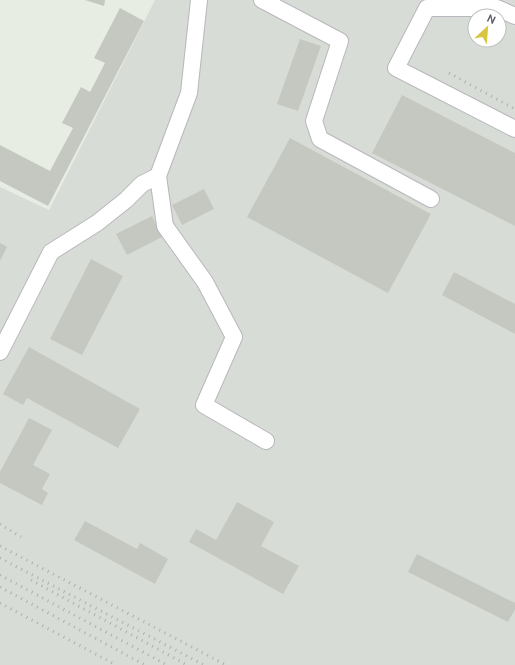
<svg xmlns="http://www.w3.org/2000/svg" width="515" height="665" font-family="Ubuntu,sans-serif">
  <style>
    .industrial { fill: #d8dcd6; fill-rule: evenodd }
    .building { fill: #c4c8c0 }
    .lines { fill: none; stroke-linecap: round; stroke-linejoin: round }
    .minor-casing { stroke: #b9b6bd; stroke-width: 18 }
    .minor { stroke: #fff; stroke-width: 16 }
    .rail { stroke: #aeaeaf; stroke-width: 3; stroke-dasharray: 1 5; stroke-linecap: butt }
  </style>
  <rect width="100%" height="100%" fill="#e8ede4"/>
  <!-- industrial -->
  <path class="industrial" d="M 155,0 L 515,0 L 515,665 L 0,665 L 0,187 L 49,210 ZM 475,16 L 499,16 L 499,40 L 475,40 Z"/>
  <!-- building -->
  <path class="building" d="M 85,0 L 105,0 L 104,6 Z
    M 120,8 L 144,21 L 48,206 L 0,181 L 0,145 L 50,171 L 73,128 L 62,123 L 81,87 L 90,92 L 105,63 L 94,58 Z
    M 300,39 L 321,46 L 298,111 L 277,104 Z
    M 402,95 L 515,153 L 515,226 L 372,153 Z
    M 290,138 L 431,214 L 388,293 L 247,217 Z
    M 204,189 L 214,209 L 182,225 L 172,205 Z
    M 152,216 L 162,237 L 127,255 L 116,234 Z
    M 0,243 L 7,247 L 0,261 Z
    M 91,259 L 123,276 L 82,355 L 50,339 Z
    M 454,272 L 515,304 L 515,334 L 442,295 Z
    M 29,347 L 140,409 L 118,448 L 27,398 L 23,405 L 3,394 Z
    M 29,418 L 52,430 L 33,465 L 50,474 L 42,489 L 48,493 L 42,505 L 0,483 L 0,472 Z
    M 237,502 L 274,522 L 261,546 L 299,566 L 283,594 L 189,542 L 196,529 L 216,540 Z
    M 85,521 L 137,549 L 140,543 L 168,559 L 155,584 L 74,540 Z
    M 417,554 L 515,603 L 515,609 L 508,622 L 408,572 Z"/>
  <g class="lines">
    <!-- minor casing -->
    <g class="minor-casing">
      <path id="minor" d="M 199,0 L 189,93 L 158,176 L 165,226 L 205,282 L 234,337 L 204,405 L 266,441
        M 262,0 L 340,41 L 314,121 L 320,139 L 431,199
        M 515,16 L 497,8 L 427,8 L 396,68 L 515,129
        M 0,352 L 51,252 L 97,223 L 126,200 L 142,184 L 158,176"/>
    </g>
    <!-- minor -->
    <use href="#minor" class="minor"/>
    <!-- rail -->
    <path class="rail" d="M 449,73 L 515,109
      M 0,524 L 21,537
      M 0,546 L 226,665
      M 0,558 L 204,665
      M 0,575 L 167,665
      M 31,580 L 187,665
      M 0,587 L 145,665
      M 0,603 L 116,665"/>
  </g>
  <!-- north arrow -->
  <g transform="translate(487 28) rotate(26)"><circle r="19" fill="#ffffff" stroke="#bfbec1"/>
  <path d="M0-3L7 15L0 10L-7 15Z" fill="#d8c63f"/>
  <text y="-6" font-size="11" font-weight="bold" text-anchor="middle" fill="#5e5c63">N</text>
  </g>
</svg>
